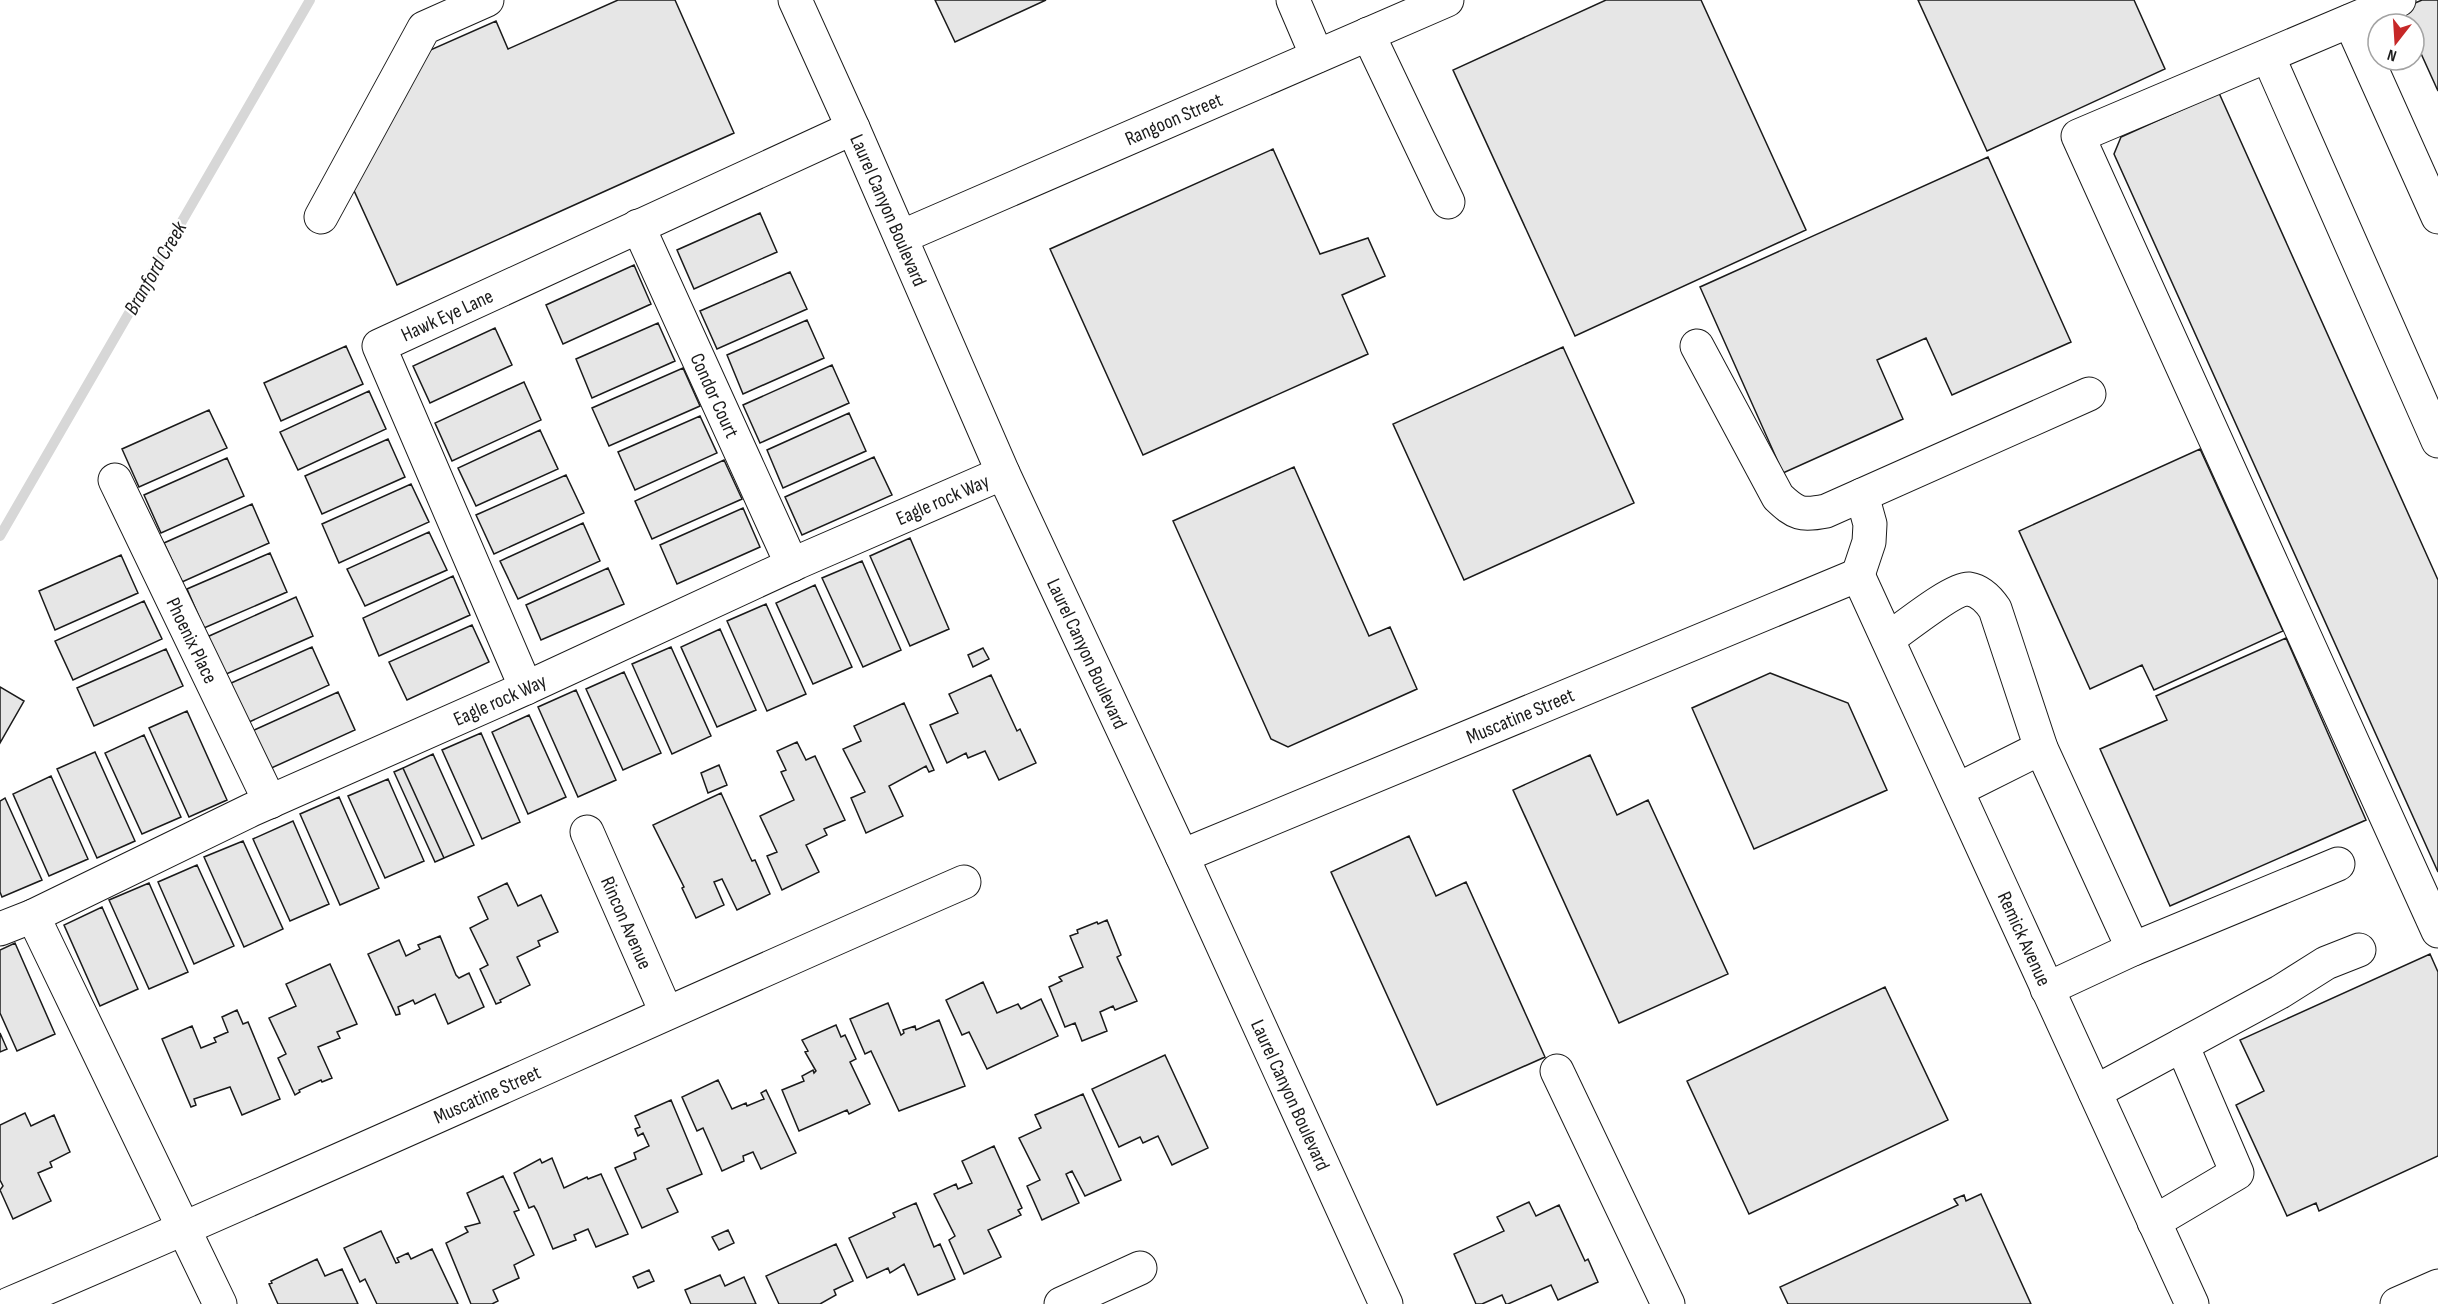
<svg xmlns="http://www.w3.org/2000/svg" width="2438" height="1304" font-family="'Sofia Sans Condensed',sans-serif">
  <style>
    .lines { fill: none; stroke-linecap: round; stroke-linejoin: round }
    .stream { stroke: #d7d7d7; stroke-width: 10 }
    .building { fill: #e6e6e6; stroke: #1a1a1a; stroke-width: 1.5 }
    .minor-casing { stroke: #1a1a1a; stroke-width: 35 }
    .major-casing { stroke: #1a1a1a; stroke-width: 35 }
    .minor { stroke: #fff; stroke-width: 33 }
    .major { stroke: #fff; stroke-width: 33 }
    .labels { text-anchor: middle; stroke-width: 4.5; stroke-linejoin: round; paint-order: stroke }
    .street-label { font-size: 20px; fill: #1a1a1a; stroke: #fff }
    .water-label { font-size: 21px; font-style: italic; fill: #1a1a1a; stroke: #fff }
  </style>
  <rect width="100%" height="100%" fill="#fff"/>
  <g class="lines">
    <!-- stream -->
    <path class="stream" d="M 0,536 L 310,0"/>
  </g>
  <!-- building -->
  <path class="building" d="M 618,0 L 675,0 L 734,133 L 397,285 L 351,184 L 428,51 L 496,21 L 508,49 Z
    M 935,0 L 1046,0 L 955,42 Z
    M 1606,0 L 1701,0 L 1806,230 L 1575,336 L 1453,70 Z
    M 1918,0 L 2134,0 L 2165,69 L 1987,151 Z
    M 2422,0 L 2438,0 L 2438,91 L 2414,38 L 2414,24 L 2408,24 L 2401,9 Z
    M 2219,93 L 2438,580 L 2438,872 L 2114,154 L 2121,137 Z
    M 1273,149 L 1320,254 L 1368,238 L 1385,276 L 1342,295 L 1368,354 L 1143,455 L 1050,249 Z
    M 1988,157 L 2071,342 L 1952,395 L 1926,338 L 1877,360 L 1903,419 L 1783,473 L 1700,287 Z
    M 760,213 L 777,252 L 694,289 L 677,250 Z
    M 634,265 L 651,304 L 563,344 L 546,305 Z
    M 790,272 L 807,309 L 717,349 L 700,311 Z
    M 807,320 L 824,358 L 743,394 L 727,355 Z
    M 658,323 L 675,361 L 592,398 L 576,359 Z
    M 495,328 L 512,365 L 430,403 L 413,366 Z
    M 346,346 L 363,384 L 281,421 L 264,383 Z
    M 1563,347 L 1634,503 L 1464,580 L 1393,424 Z
    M 832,365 L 849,403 L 760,443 L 743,405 Z
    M 683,368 L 700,406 L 609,446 L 592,408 Z
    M 524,382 L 541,420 L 452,461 L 435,423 Z
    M 369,391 L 386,429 L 298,470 L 280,432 Z
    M 209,410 L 227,448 L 139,487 L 122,449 Z
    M 849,413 L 866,451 L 783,488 L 767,450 Z
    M 700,416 L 717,453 L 635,490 L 618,452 Z
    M 540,430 L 558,469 L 476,506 L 458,468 Z
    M 388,439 L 405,477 L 322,514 L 305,476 Z
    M 2200,449 L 2283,631 L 2154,690 L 2142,665 L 2090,689 L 2019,531 Z
    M 874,457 L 892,495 L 802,535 L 785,497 Z
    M 227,458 L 244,496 L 161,533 L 144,495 Z
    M 724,460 L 742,499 L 652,539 L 635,501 Z
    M 1294,467 L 1369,636 L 1390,627 L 1417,689 L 1288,747 L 1271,739 L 1173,521 Z
    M 566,475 L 584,513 L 494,554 L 476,515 Z
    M 411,484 L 429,522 L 339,563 L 322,524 Z
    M 252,504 L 269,543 L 182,582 L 164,543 Z
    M 743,508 L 760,547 L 677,584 L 660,545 Z
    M 583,523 L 600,561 L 518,599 L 500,561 Z
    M 429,532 L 447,570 L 365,606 L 347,569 Z
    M 910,538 L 949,629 L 910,646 L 870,556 Z
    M 270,553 L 287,592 L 204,628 L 187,589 Z
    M 121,555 L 138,593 L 55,630 L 39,591 Z
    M 862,561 L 901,650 L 863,667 L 822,578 Z
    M 608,568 L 624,604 L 541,640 L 526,605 Z
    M 453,576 L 470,615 L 379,656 L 363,618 Z
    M 815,585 L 852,667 L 813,684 L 776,603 Z
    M 296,597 L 313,636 L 224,675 L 207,637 Z
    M 144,601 L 162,639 L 73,680 L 55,641 Z
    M 766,604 L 806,694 L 767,711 L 727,621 Z
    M 472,625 L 489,662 L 407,700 L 389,662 Z
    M 720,629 L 756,710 L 717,727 L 681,647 Z
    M 2286,638 L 2366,820 L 2170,906 L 2100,749 L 2167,720 L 2156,696 Z
    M 312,647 L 329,685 L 247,723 L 229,684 Z
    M 671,647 L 711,736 L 672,754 L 632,664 Z
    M 983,648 L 989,659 L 973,667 L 968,655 Z
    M 166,649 L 183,686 L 94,726 L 77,688 Z
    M 624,672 L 661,753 L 623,770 L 586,689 Z
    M 1770,673 L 1848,703 L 1887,790 L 1754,849 L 1692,708 Z
    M 991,675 L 1017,731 L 1020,729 L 1036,763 L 999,780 L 985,751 L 968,758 L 966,753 L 947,763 L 930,725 L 958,713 L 949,694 Z
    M 0,687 L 24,701 L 0,743 Z
    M 576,690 L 616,780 L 578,797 L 538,707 Z
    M 338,692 L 355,730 L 267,770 L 250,732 Z
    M 904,703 L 934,770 L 929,772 L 926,766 L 889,786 L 903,816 L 866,833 L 851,798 L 865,792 L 843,749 L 861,741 L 854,726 Z
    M 187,711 L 227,800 L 189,817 L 149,728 Z
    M 529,715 L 566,797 L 528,814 L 492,732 Z
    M 481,733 L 520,822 L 482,839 L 442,750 Z
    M 144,735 L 181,817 L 142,834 L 105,753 Z
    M 797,742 L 806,760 L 815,756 L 845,820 L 824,829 L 827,835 L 806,845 L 819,872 L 782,890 L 767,856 L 777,852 L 760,816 L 794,800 L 781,772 L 786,770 L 777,751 Z
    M 95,752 L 135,841 L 97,858 L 57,769 Z
    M 433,754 L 474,845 L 444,858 L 403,768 Z
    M 1590,755 L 1617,815 L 1648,800 L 1728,974 L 1619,1023 L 1513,790 Z
    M 719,765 L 727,785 L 708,793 L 701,773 Z
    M 403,768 L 444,858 L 435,862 L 394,772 Z
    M 51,776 L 88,859 L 49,876 L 13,794 Z
    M 388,779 L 424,861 L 385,878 L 348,796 Z
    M 721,793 L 750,857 L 752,861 L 755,860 L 770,894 L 737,910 L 722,879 L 714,882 L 724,905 L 696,918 L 682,888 L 684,887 L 653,825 Z
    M 339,797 L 379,888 L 340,905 L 300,814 Z
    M 5,798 L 42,880 L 2,897 L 0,892 L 0,801 Z
    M 293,821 L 329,904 L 290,921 L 253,839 Z
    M 1409,836 L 1436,896 L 1466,882 L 1545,1057 L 1437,1105 L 1331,872 Z
    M 243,841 L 283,929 L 244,947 L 204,857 Z
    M 197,865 L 234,946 L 194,964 L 158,882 Z
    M 149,883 L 188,972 L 149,989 L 109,900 Z
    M 507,883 L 518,906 L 541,895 L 558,932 L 538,941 L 540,946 L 517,957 L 530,985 L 500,1000 L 501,1002 L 496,1004 L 480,969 L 488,965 L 470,928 L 488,919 L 478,897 Z
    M 102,907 L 138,989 L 100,1006 L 64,925 Z
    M 1107,920 L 1121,955 L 1117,957 L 1137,1001 L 1115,1010 L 1113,1006 L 1100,1012 L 1107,1031 L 1082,1041 L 1075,1023 L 1065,1027 L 1049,987 L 1062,981 L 1059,977 L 1083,967 L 1070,936 L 1078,933 L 1077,930 L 1097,922 L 1098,924 Z
    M 440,936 L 456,975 L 459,978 L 469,973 L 484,1007 L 448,1024 L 435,994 L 415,1004 L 413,1000 L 398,1007 L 400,1014 L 396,1015 L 368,954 L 399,940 L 406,956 L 420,949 L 418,945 Z
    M 15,943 L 55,1034 L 17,1051 L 0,1013 L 0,950 Z
    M 2430,954 L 2438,972 L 2438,1156 L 2319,1211 L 2316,1203 L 2287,1216 L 2236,1105 L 2264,1091 L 2240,1040 Z
    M 330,964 L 357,1024 L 337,1032 L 340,1038 L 318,1047 L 332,1078 L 322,1082 L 321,1080 L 299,1090 L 300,1092 L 295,1095 L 278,1058 L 286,1054 L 269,1018 L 296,1006 L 286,984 Z
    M 983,982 L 997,1013 L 1018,1004 L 1021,1009 L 1041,999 L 1058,1036 L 987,1069 L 969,1032 L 962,1035 L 946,1000 Z
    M 1885,987 L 1948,1120 L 1749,1214 L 1687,1081 Z
    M 888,1003 L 901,1035 L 904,1033 L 903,1030 L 915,1026 L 916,1030 L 939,1020 L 965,1086 L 899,1111 L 871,1051 L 865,1054 L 850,1019 Z
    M 237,1010 L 243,1024 L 248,1022 L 280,1099 L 242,1115 L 230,1087 L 194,1099 L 196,1105 L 191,1107 L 162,1039 L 192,1026 L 201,1048 L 216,1042 L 214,1038 L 228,1032 L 222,1017 Z
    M 836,1025 L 841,1037 L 845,1035 L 856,1059 L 850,1062 L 870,1104 L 849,1114 L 847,1110 L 799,1131 L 782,1090 L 804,1081 L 802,1076 L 813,1070 L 814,1073 L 816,1071 L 805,1052 L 808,1051 L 802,1040 Z
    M 0,1033 L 7,1049 L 0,1052 Z
    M 1165,1055 L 1208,1148 L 1172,1165 L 1158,1136 L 1143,1143 L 1140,1137 L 1119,1147 L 1092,1089 Z
    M 718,1080 L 732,1109 L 746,1103 L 747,1106 L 764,1099 L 761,1093 L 766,1090 L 796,1153 L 761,1169 L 753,1152 L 743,1156 L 744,1161 L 722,1171 L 703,1128 L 697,1131 L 682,1097 Z
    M 1083,1094 L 1121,1180 L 1085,1196 L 1072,1171 L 1066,1174 L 1079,1203 L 1042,1220 L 1027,1186 L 1040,1180 L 1019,1138 L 1041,1128 L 1035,1115 Z
    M 671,1100 L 702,1174 L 667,1189 L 678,1212 L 642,1228 L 615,1168 L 636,1159 L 634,1153 L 649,1146 L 643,1133 L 638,1136 L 635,1129 L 640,1127 L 635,1116 Z
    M 25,1113 L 31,1126 L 54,1115 L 70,1152 L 50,1162 L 52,1167 L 38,1173 L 51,1201 L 13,1219 L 0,1190 L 3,1186 L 0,1180 L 0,1125 Z
    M 994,1146 L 1022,1208 L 1018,1210 L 1021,1215 L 988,1230 L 1001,1257 L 964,1274 L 949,1240 L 955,1236 L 934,1194 L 956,1184 L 958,1189 L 972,1183 L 962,1161 Z
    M 552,1158 L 564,1188 L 587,1177 L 588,1179 L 601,1174 L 628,1234 L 596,1247 L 588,1229 L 574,1235 L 576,1240 L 553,1249 L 537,1211 L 534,1206 L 529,1208 L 514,1173 L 540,1159 L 542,1163 Z
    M 503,1176 L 519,1210 L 514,1212 L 534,1255 L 514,1265 L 519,1278 L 493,1290 L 498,1301 L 492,1304 L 471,1304 L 446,1243 L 468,1232 L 465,1227 L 480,1223 L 467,1193 Z
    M 1981,1194 L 2031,1304 L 1788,1304 L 1780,1287 L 1958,1205 L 1954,1199 L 1964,1195 L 1966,1201 Z
    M 1529,1202 L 1536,1216 L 1559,1205 L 1585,1261 L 1588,1259 L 1598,1282 L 1558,1300 L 1551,1285 L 1508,1304 L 1506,1304 L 1502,1295 L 1482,1304 L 1476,1304 L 1454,1254 L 1504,1231 L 1497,1217 Z
    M 916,1203 L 934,1247 L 940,1244 L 955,1279 L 918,1295 L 904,1264 L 890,1273 L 888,1268 L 867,1278 L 849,1238 L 895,1217 L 893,1213 Z
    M 728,1230 L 734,1243 L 719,1250 L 712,1237 Z
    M 381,1231 L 396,1263 L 399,1262 L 397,1258 L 408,1253 L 411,1259 L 432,1249 L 458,1304 L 377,1304 L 365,1279 L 360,1282 L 344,1248 Z
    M 836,1244 L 853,1281 L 834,1290 L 836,1295 L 820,1304 L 779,1304 L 766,1276 Z
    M 317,1259 L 325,1276 L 342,1269 L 358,1304 L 278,1304 L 269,1284 L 272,1283 L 271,1281 Z
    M 649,1270 L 654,1281 L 638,1288 L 633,1277 Z
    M 720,1275 L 725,1286 L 744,1277 L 756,1304 L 691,1304 L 685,1290 Z"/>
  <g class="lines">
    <!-- minor casing -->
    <g class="minor-casing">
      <g id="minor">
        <path d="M 1293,0 L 1317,56"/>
        <path d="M 2399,0 L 2078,136 L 2438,931"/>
        <path d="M 2350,21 L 2438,217"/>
        <path d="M 1368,34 L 1448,202"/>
        <path d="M 2268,56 L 2438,441"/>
        <path d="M 321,217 L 424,28 L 487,0"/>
        <path id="s1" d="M 638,226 L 792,565"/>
        <path id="s2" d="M 901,237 L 1447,0"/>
        <path d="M 1697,346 L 1778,497 C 1796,514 1801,516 1826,511 L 2089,394"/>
        <path id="s3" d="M 115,480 L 270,802"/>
        <path id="s4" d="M 1858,575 L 2192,1304"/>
        <path d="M 1858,575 L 1869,542 L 1870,524 L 1862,495"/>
        <path d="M 1888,639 C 1904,628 1953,588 1969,589 C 1981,591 1989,600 1995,609 L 2041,748 L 2133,949 L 2047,989"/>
        <path id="s5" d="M 526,688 L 379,346 L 853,128"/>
        <path d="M 1957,790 L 2041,748"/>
        <path id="s6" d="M 587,832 L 666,1012"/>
        <path id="s7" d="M 1182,856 L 1858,575"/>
        <path d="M 33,916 L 220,1304"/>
        <path id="s8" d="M 0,929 L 33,916 L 251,810 L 526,688 L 798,562 L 1003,473"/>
        <path d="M 2133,949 L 2338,864"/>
        <path d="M 1557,1071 L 1668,1304"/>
        <path d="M 2095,1092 L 2280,992 L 2326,963 L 2359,950"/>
        <path d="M 2154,1222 L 2237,1173 L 2182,1045"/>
        <path id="s9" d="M 9,1304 C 329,1168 645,1021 964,882"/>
        <path d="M 1061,1304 L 1140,1268"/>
      </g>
    </g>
    <!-- major casing -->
    <g class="major-casing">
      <g id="major">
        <path id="s10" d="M 795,0 L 853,128 L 1003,473 L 1182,856 L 1386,1304"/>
        <path d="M 2397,1304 L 2438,1286"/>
      </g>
    </g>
    <!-- minor -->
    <use href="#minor" class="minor"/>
    <!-- major -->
    <use href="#major" class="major"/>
  </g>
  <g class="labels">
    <!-- street labels -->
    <g class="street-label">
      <text dy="7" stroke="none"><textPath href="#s2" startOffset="297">Rangoon Street</textPath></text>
      <text dy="7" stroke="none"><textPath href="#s10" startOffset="230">Laurel Canyon Boulevard</textPath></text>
      <text dy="7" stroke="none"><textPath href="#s5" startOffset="447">Hawk Eye Lane</textPath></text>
      <text dy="7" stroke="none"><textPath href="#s1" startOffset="186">Condor Court</textPath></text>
      <text dy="7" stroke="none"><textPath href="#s8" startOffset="1036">Eagle rock Way</textPath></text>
      <text dy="7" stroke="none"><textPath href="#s3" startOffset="178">Phoenix Place</textPath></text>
      <text dy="7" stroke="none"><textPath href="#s10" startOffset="716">Laurel Canyon Boulevard</textPath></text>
      <text dy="7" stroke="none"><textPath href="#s8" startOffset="550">Eagle rock Way</textPath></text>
      <text dy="7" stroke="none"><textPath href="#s7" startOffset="366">Muscatine Street</textPath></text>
      <text dy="7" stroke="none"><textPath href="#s6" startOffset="99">Rincon Avenue</textPath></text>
      <text dy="7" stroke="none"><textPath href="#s4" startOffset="400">Remick Avenue</textPath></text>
      <text dy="7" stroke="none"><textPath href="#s9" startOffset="522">Muscatine Street</textPath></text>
      <text dy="7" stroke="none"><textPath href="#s10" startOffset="1202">Laurel Canyon Boulevard</textPath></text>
    </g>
    <!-- water labels -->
    <g class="water-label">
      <text transform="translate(155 268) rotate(-60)" y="7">Branford Creek</text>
    </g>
  </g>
  <!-- north arrow -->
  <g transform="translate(2396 42) rotate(197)"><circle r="28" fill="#ffffff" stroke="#a3a3a3" stroke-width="1.5"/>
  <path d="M0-4.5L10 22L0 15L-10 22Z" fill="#c62828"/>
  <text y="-9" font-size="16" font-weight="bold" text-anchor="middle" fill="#1a1a1a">N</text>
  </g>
</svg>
